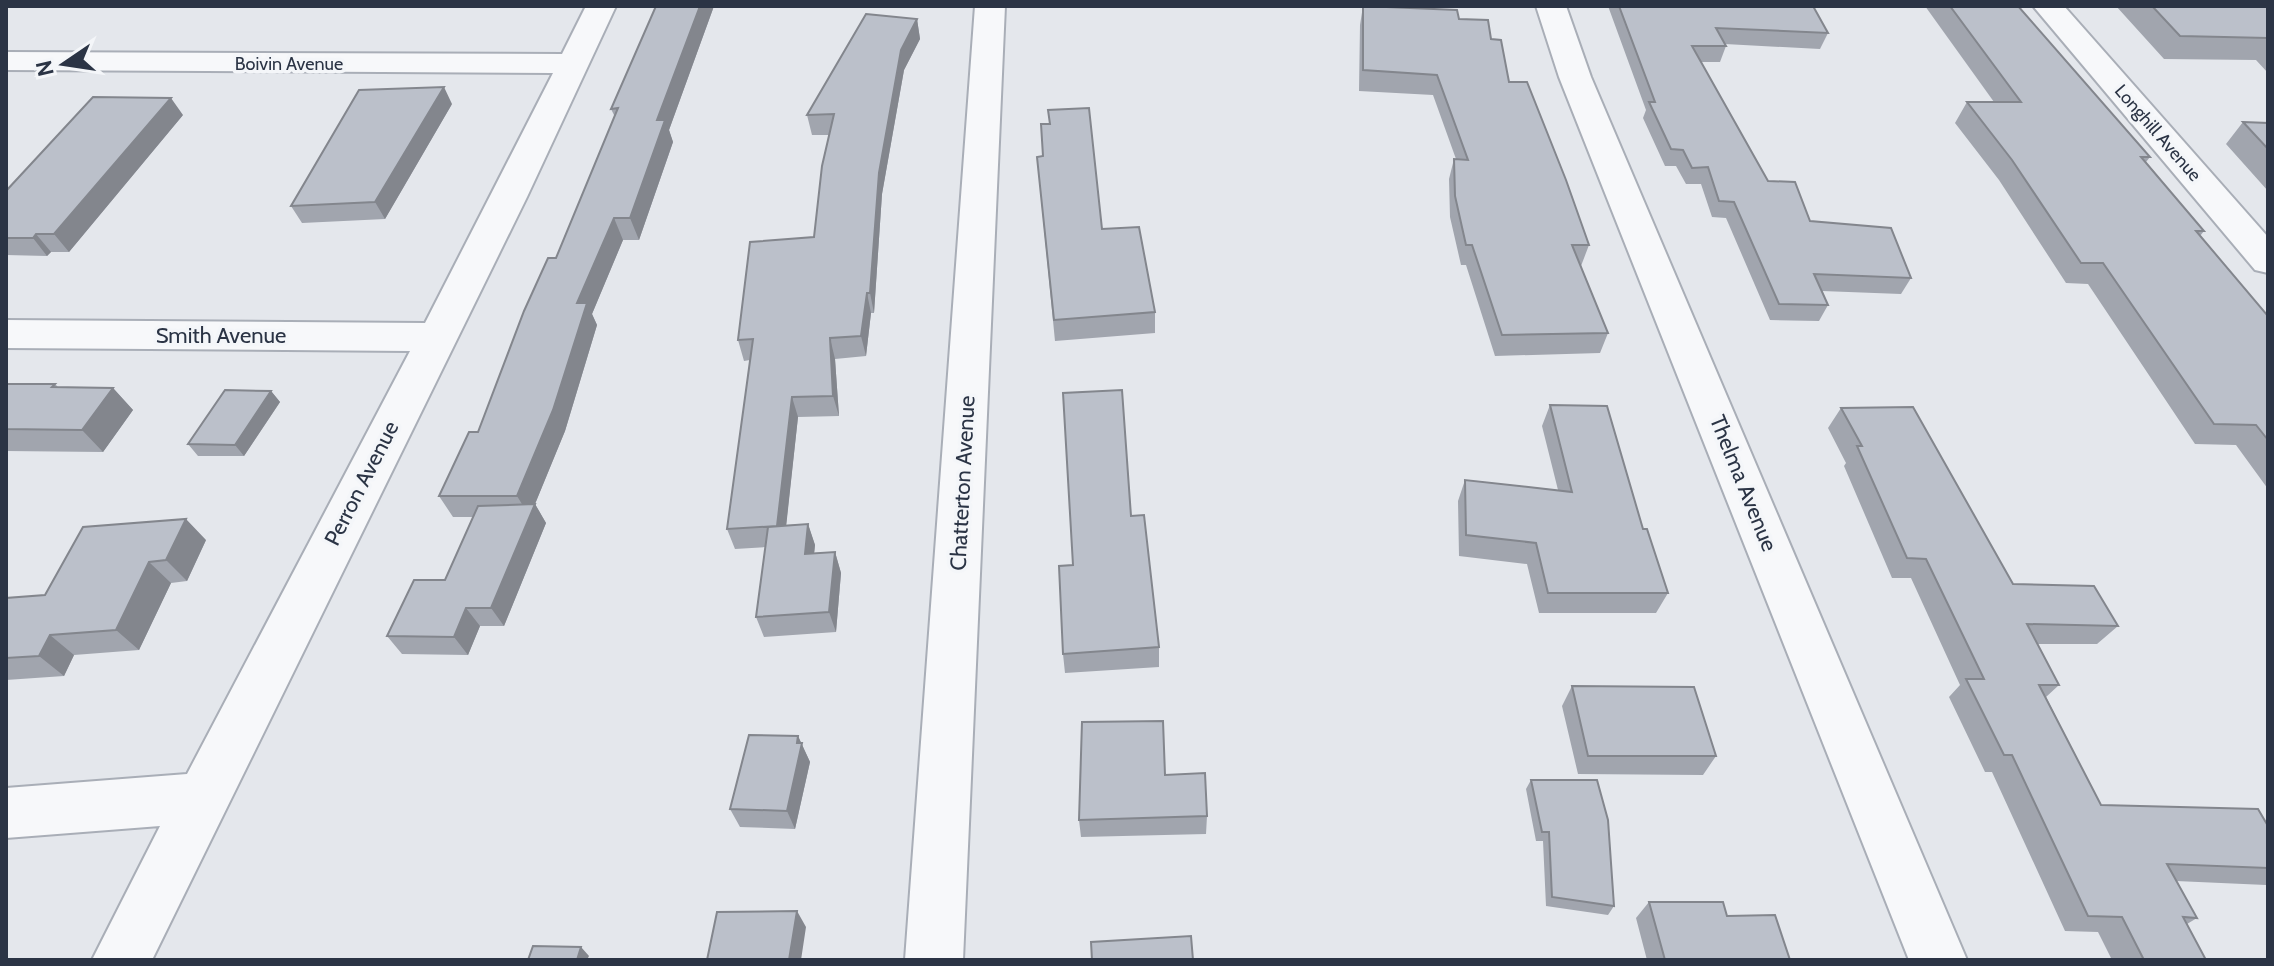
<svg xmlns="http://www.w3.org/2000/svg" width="2274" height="966" font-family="Cabin,sans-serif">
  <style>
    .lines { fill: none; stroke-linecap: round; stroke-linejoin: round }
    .minor-casing { stroke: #a9aeb7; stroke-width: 4 }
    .minor { fill: #f7f8fa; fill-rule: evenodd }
    .wall { fill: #a1a5ae }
    .shaded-wall { fill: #83868d }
    .building { fill: #bbc0ca; stroke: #83868d; stroke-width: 2 }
    .labels { text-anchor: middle; stroke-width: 7; stroke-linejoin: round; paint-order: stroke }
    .far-street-label { font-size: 18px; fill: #2b3445; stroke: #f4f6f9 }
    .street-label { font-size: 22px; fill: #2b3445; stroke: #f4f6f9 }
  </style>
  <rect width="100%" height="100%" fill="#e4e7ec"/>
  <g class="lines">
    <!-- minor casing -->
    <g class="minor-casing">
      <path id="minor" d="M 586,6 L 616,6 L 527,197 L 152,960 L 92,960 L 160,826 L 6,838 L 6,788 L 187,774 L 410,351 L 6,348 L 6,320 L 425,323 L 553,73 L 6,70 L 6,52 L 562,54 Z
        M 975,6 L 1005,6 L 963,960 L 905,960 Z
        M 1536,6 L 1566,6 L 1591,77 L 1967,960 L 1909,960 L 1559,77 Z
        M 2033,6 L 2064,6 L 2268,237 L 2268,273 L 2255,270 Z"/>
    </g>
    <!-- minor -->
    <use href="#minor" class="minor"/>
  </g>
  <!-- wall -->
  <path class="wall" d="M 656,6 L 714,6 L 669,130 L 673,142 L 639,240 L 623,240 L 592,314 L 597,325 L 565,431 L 535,504 L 546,523 L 504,626 L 480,626 L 468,655 L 402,654 L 387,636 L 445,580 L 473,517 L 453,517 L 439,496 L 478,432 L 556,258 L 615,117 L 611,109 Z
    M 1363,6 L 1459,19 L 1491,39 L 1509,82 L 1589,245 L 1581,266 L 1608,333 L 1600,353 L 1495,356 L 1466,265 L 1461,265 L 1450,217 L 1449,179 L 1454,159 L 1456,159 L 1433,95 L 1359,91 L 1360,25 Z
    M 1608,6 L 1813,6 L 1828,33 L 1820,49 L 1725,44 L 1726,46 L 1720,62 L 1701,62 L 1768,181 L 1810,221 L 1911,278 L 1901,294 L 1822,291 L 1828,305 L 1819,321 L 1770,320 L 1726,218 L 1712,217 L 1701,184 L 1686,184 L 1676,166 L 1665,166 L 1643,118 L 1646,110 Z
    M 1925,6 L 2018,6 L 2150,157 L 2146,162 L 2204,231 L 2200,236 L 2268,316 L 2268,489 L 2236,445 L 2195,444 L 2088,284 L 2066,283 L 1999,180 L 1955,123 L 1967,102 L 1994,102 Z
    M 2116,6 L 2268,6 L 2268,73 L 2256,60 L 2164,59 Z
    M 917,19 L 920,39 L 904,70 L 882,194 L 874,313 L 871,313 L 866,356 L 835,359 L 839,416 L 798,417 L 786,525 L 808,524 L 815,545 L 814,553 L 835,552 L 841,573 L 836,632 L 764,637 L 756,617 L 766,547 L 735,549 L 727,529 L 750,360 L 744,361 L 738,340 L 814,237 L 829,135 L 812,135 L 807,115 Z
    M 452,104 L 385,219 L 302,223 L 291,206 Z
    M 183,115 L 69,252 L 51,252 L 47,256 L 6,255 L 6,191 Z
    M 2243,122 L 2268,123 L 2268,191 L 2226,144 Z
    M 1037,157 L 1102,229 L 1155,312 L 1155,333 L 1055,341 Z
    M 6,384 L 55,384 L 58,387 L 113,388 L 133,410 L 103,452 L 6,451 Z
    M 271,391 L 280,402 L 244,456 L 198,456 L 188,444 Z
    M 1550,405 L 1643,529 L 1668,593 L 1656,613 L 1539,613 L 1527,564 L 1459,556 L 1458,501 L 1465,480 L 1558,490 L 1542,426 Z
    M 1841,408 L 2013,584 L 2118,626 L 2097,644 L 2037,644 L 2059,685 L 2046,697 L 2101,805 L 2268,826 L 2268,883 L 2266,885 L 2176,881 L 2197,918 L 2187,924 L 2206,960 L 2112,960 L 2098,932 L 2065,931 L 1992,772 L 1985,772 L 1949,697 L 1960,685 L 1911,578 L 1892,578 L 1844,466 L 1846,463 L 1828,428 Z
    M 1131,516 L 1159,647 L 1159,667 L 1065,673 L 1063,654 Z
    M 206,540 L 187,581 L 171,583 L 139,650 L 74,655 L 64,676 L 6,680 L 6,598 L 45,595 Z
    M 1572,686 L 1716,756 L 1703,775 L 1578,774 L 1562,706 Z
    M 798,736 L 810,762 L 795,829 L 740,827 L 730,809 Z
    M 1531,780 L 1614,906 L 1608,915 L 1546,906 L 1543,841 L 1536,841 L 1526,789 Z
    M 1207,816 L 1206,834 L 1081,837 L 1079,820 Z
    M 1649,902 L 1727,916 L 1790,960 L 1647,960 L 1636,918 Z"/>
  <!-- shaded-wall -->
  <path class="shaded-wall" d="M 700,6 L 714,6 L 669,130 L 673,142 L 639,240 L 630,218 L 657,120 Z
    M 917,19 L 920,39 L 904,70 L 882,194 L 874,313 L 870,293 L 879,173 L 901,50 Z
    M 444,87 L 452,104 L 385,219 L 375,202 Z
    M 171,98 L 183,115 L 69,252 L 54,234 Z
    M 614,218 L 623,240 L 592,314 L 597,325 L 565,431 L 535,504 L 546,523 L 504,626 L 491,608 L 530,517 L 517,496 L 577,303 Z
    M 36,234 L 51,252 L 47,256 L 33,238 Z
    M 867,293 L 871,313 L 866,356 L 861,336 Z
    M 830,338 L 835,359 L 839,416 L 833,396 Z
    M 113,388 L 133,410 L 103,452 L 82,430 Z
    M 271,391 L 280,402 L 244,456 L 235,445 Z
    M 792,397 L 798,417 L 784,546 L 777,526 Z
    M 186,519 L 206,540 L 187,581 L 166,560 Z
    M 808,524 L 815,545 L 812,575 L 805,554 Z
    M 835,552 L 841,573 L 836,632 L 829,612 Z
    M 149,562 L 171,583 L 139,650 L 116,630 Z
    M 466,608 L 480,626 L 468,655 L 454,637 Z
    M 50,635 L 74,655 L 64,676 L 39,656 Z
    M 798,736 L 810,762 L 795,829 L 787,811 Z
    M 797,911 L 806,927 L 801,960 L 789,960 Z
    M 581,947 L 589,956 L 587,960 L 577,960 Z"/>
  <!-- building -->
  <path class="building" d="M 656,6 L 700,6 L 657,120 L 665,120 L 630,218 L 614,218 L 577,303 L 587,303 L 553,410 L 517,496 L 439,496 L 469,432 L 478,432 L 524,311 L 548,258 L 556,258 L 618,108 L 611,109 Z
    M 1363,6 L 1457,10 L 1459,19 L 1488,20 L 1491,39 L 1501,40 L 1509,82 L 1527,82 L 1566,180 L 1589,245 L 1572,245 L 1608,333 L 1502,335 L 1472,245 L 1466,245 L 1455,196 L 1454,159 L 1468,160 L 1437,75 L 1363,70 Z
    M 1619,6 L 1813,6 L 1828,33 L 1716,28 L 1726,46 L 1692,46 L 1768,181 L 1795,182 L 1810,221 L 1891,228 L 1911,278 L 1814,274 L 1828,305 L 1779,304 L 1734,202 L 1719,201 L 1708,167 L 1692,168 L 1683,150 L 1671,149 L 1649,102 L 1655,102 Z
    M 1950,6 L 2018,6 L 2150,157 L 2141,157 L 2204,231 L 2196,231 L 2268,316 L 2268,440 L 2256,425 L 2214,424 L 2103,263 L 2081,263 L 2012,160 L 1967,102 L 2021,102 Z
    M 2152,6 L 2268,6 L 2268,38 L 2180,36 Z
    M 866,14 L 917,19 L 901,50 L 879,173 L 870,293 L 867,293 L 861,336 L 830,338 L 833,396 L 792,397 L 777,526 L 727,529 L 753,339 L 738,340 L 750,242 L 814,237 L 822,166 L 834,114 L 807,115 Z
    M 444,87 L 375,202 L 291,206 L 359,90 Z
    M 93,97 L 171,98 L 54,234 L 36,234 L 33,238 L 6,238 L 6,191 Z
    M 1089,108 L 1102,229 L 1139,227 L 1155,312 L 1054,320 L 1037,157 L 1043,156 L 1041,124 L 1050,124 L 1048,110 Z
    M 2243,122 L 2268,123 L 2268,149 Z
    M 6,384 L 55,384 L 52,387 L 113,388 L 82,430 L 6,429 Z
    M 225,390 L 271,391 L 235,445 L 188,444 Z
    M 1122,390 L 1131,516 L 1144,515 L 1159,647 L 1063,654 L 1059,566 L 1073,565 L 1063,393 Z
    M 1550,405 L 1607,406 L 1643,529 L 1647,529 L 1668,593 L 1548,593 L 1536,543 L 1466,535 L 1465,480 L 1572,492 Z
    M 1913,407 L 2013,584 L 2094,586 L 2118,626 L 2027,624 L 2059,685 L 2039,685 L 2101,805 L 2258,809 L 2268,826 L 2268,868 L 2167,864 L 2197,918 L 2183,917 L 2206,960 L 2144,960 L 2122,917 L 2088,916 L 2012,755 L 2004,755 L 1966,679 L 1984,679 L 1926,559 L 1907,558 L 1857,446 L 1862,446 L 1841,408 Z
    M 535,504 L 491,608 L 466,608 L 454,637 L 387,636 L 414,580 L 445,580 L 478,506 Z
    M 186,519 L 166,560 L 149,562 L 116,630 L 50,635 L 39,656 L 6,658 L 6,598 L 45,595 L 83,527 Z
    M 808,524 L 805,554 L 835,552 L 829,612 L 756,617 L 768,527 Z
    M 1572,686 L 1694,687 L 1716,756 L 1588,756 Z
    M 1163,721 L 1165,775 L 1205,773 L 1207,816 L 1079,820 L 1082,722 Z
    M 749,735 L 798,736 L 797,743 L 802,743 L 787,811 L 730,809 Z
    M 1531,780 L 1597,780 L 1608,820 L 1614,906 L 1552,897 L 1549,832 L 1542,832 Z
    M 1649,902 L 1723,902 L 1727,916 L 1775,915 L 1790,960 L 1665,960 Z
    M 797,911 L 789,960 L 707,960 L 717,912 Z
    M 1191,936 L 1193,960 L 1092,960 L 1091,942 Z
    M 533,946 L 581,947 L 577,960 L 528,960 Z"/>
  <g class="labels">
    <!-- far-street labels -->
    <g class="far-street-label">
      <text x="289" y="70">Boivin Avenue</text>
      <text transform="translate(2158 133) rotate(49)" y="6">Longhill Avenue</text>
    </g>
    <!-- street labels -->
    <g class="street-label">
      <text x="221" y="343">Smith Avenue</text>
      <text transform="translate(361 483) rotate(-63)" y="8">Perron Avenue</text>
      <text transform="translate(962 483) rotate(-87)" y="8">Chatterton Avenue</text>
      <text transform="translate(1744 483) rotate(68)" y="8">Thelma Avenue</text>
    </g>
  </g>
  <!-- border -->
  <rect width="2274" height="966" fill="none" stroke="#2b3445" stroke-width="16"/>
  <!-- north arrow -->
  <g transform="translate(64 64) rotate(257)" stroke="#f4f6f9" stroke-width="6" paint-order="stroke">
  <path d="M0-6L14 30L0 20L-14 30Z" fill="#2b3445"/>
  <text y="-12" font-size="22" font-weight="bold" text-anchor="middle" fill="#2b3445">N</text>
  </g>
</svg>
